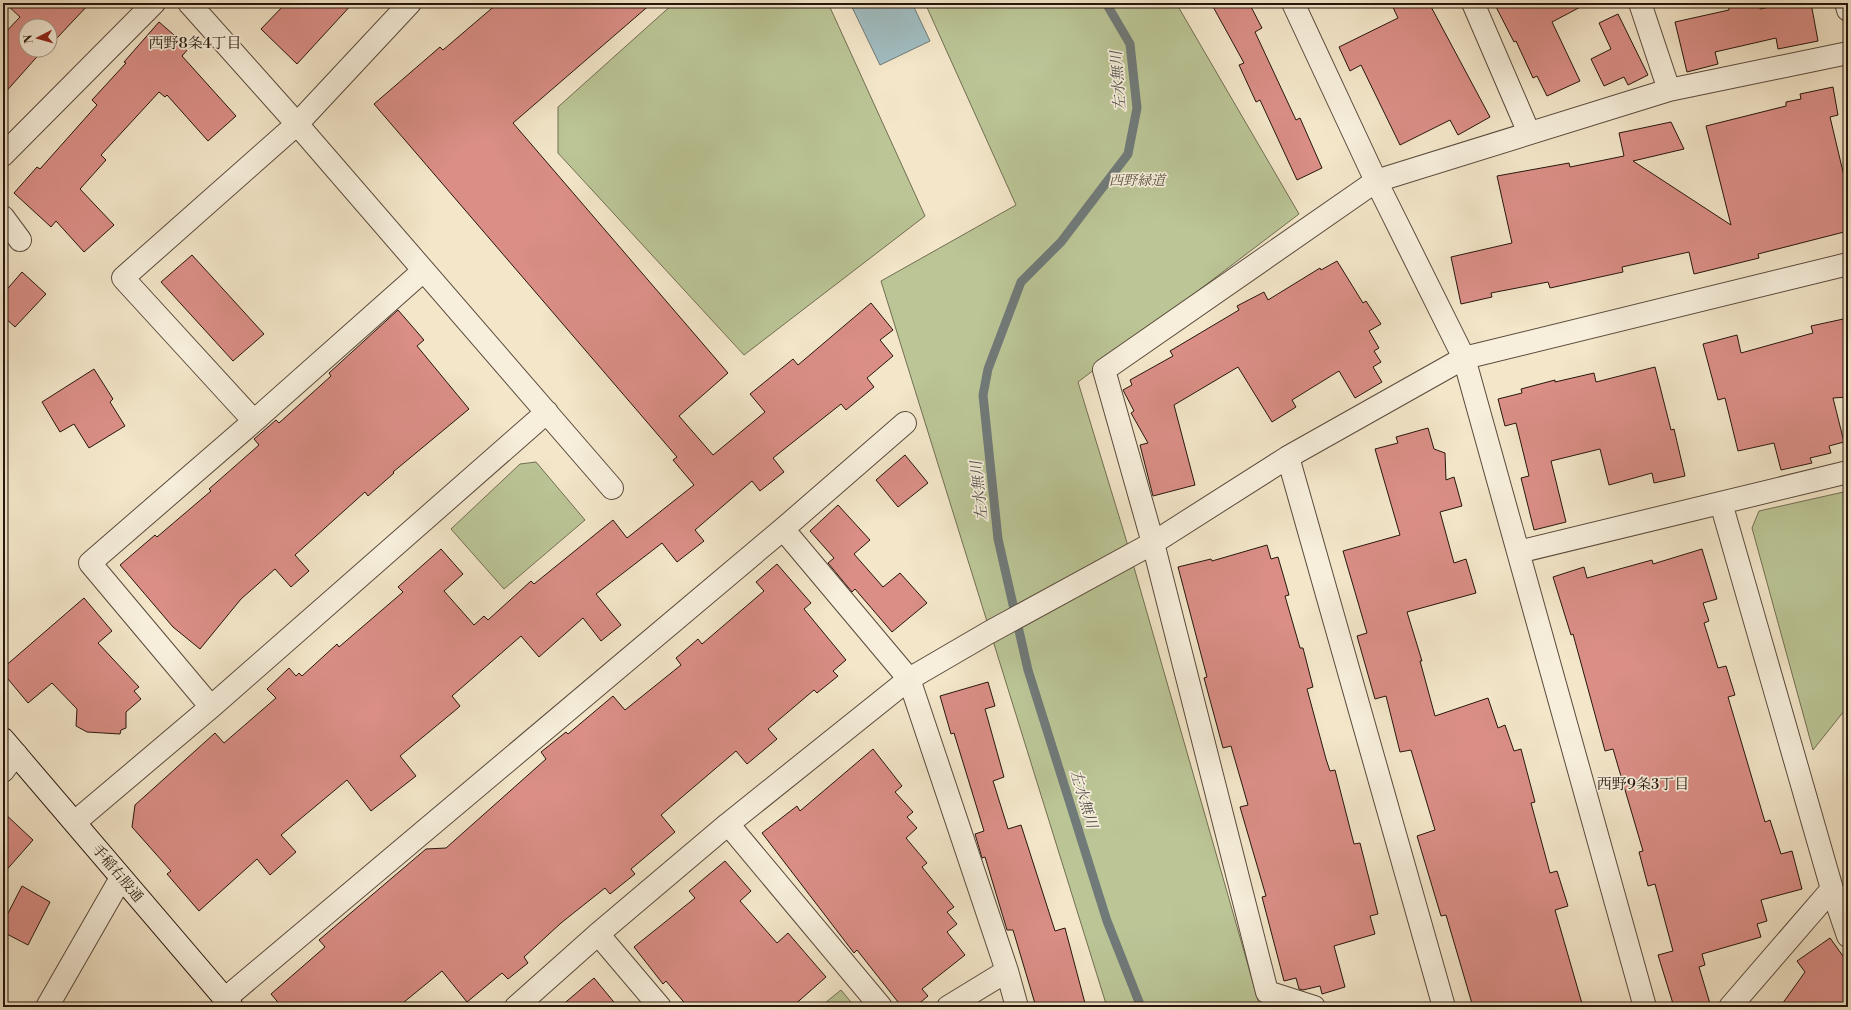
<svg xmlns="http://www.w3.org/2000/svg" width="1851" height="1010" font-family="'Libre Bodoni','Noto Serif JP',serif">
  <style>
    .green { fill: #bbc596; stroke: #716e52 }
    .water { fill: #a0bdc1; stroke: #707a79 }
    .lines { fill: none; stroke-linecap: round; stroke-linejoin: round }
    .stream { stroke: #707a79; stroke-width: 9 }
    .building { fill: #da8e86; stroke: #27160d }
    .street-casing { stroke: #5a4a3c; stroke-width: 24 }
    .secondary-casing { stroke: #27160d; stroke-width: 24 }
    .street { stroke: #f7efdc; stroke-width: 22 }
    .secondary { stroke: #f7efdc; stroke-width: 22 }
    .labels { text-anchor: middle; stroke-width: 3.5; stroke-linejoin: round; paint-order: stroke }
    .park-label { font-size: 14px; font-style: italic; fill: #5b533d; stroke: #f7efdc }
    .street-label { font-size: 14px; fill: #27160d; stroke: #f7efdc }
    .neighbourhood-label { font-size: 15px; fill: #27160d; stroke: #f7efdc }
    .water-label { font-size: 15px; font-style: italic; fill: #51504c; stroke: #f7efdc }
  </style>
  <rect width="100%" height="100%" fill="#f3e6c9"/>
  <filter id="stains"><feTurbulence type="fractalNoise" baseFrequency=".005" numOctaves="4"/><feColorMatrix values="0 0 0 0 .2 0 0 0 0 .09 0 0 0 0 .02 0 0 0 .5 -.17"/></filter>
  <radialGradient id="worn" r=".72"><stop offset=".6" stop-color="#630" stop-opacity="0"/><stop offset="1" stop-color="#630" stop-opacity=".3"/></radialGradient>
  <!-- green -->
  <path class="green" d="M 674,3 L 828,3 L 925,216 L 744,355 L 558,153 L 558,107 Z
    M 925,3 L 1176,3 L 1299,214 L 1078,382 L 1125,536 L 1260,1007 L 1107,1007 L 881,281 L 1016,205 Z
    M 536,462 L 585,520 L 504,589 L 451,529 L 520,464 Z
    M 1848,491 L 1848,706 L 1813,750 L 1752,528 L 1759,511 Z
    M 841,990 L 855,1007 L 820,1007 Z"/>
  <!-- water -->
  <path class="water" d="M 850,3 L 912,3 L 930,41 L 880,65 Z"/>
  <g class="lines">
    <!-- stream -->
    <path class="stream" d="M 1106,3 L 1130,44 L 1137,108 L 1128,154 L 1061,242 L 1021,282 L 988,369 L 983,395 L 998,539 L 1028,670 L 1107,921 L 1141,1007"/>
  </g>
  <!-- building -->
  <path class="building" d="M 5,3 L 90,3 L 57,38 L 55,37 L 50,43 L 50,26 L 26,26 L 26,50 L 43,50 L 3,95 L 3,35 L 20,17 Z
    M 286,3 L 353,3 L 297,64 L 261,29 Z
    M 498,3 L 652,3 L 513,123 L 728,373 L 679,416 L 713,455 L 765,412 L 750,394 L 793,359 L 798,365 L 871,303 L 893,330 L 880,340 L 893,356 L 867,378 L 874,387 L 846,410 L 841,404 L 773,458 L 784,472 L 760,491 L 752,481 L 695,530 L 704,541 L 677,562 L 662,543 L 596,594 L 621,625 L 601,641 L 583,618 L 539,657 L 521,636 L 452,696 L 460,706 L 458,708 L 400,756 L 416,776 L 371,811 L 347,780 L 281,835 L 296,852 L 270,875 L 257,859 L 199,911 L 167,874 L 171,871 L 132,827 L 135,805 L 215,733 L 224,743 L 276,698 L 267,689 L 289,668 L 296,676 L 299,673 L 302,676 L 337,644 L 339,647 L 403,592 L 398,587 L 441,549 L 463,574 L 444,591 L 474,625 L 484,616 L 488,620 L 531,581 L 534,584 L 613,520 L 627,538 L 694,485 L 673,460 L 677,457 L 374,104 L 440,47 L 443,50 Z
    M 1211,3 L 1249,3 L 1262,28 L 1255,32 L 1296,120 L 1300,118 L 1322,168 L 1297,180 L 1260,100 L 1256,102 L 1239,65 L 1244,63 Z
    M 1391,3 L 1429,3 L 1490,117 L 1458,135 L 1450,120 L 1400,145 L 1361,65 L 1350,71 L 1339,47 L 1398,18 Z
    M 1494,3 L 1588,3 L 1552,22 L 1580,81 L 1547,96 L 1537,76 L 1533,78 L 1516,41 L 1514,42 Z
    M 1728,3 L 1759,3 L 1760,9 L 1789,3 L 1811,3 L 1818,41 L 1778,49 L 1776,38 L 1715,52 L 1718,64 L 1687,72 L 1675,22 L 1729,10 Z
    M 1618,14 L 1648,75 L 1628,85 L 1624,77 L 1604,86 L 1591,59 L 1611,49 L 1599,23 Z
    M 159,22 L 189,48 L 182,56 L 236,116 L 208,141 L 167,95 L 165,97 L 159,92 L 101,155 L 106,160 L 80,189 L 114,225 L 84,252 L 56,221 L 51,227 L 14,193 L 37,167 L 40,169 L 97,105 L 92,100 L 126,63 L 124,62 Z
    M 1833,87 L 1838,115 L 1830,117 L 1848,193 L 1848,231 L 1758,254 L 1759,258 L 1694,274 L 1689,252 L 1622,267 L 1623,272 L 1550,288 L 1548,282 L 1491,293 L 1492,297 L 1461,304 L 1451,257 L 1512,243 L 1497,176 L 1569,163 L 1570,167 L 1624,156 L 1619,133 L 1671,122 L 1684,149 L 1633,161 L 1731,225 L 1706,126 L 1786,106 L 1786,102 L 1801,99 L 1800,94 Z
    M 192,255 L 264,334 L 233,361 L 161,282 Z
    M 1337,261 L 1363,303 L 1366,301 L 1381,324 L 1369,331 L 1379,348 L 1374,351 L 1381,362 L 1373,367 L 1382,382 L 1355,398 L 1339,371 L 1292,400 L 1296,407 L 1272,422 L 1238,367 L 1174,405 L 1195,485 L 1153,496 L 1140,445 L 1148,443 L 1131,413 L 1134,411 L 1123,390 L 1132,385 L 1130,380 L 1173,356 L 1170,351 L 1239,310 L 1237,306 L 1264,292 L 1268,300 L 1320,268 L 1321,270 Z
    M 22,272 L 46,294 L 15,327 L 3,316 L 3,294 Z
    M 398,310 L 424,340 L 417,346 L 469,409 L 393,472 L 394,473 L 368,496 L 365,492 L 295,555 L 309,571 L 291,587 L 275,569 L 241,599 L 200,649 L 173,627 L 120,565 L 155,535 L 157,537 L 211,491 L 209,489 L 259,445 L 254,439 L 276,420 L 279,423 L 331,376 L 329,373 Z
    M 1848,318 L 1848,397 L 1833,398 L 1844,442 L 1829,446 L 1831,453 L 1810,458 L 1812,463 L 1781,470 L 1774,443 L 1738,451 L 1725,398 L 1718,400 L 1703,344 L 1737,335 L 1741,353 L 1813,333 L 1811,326 Z
    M 1655,367 L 1671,430 L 1674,429 L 1685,476 L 1654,483 L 1652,473 L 1609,485 L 1600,449 L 1551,461 L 1566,522 L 1534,530 L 1521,478 L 1529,476 L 1516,423 L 1505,426 L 1498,399 L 1522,393 L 1521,389 L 1555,380 L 1555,382 L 1594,373 L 1596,382 Z
    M 94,369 L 113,399 L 110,402 L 125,426 L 89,448 L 74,424 L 60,432 L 42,402 Z
    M 1428,428 L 1434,449 L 1445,453 L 1446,480 L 1454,477 L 1462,506 L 1440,512 L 1454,563 L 1466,559 L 1476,593 L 1407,612 L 1422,661 L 1420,661 L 1435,716 L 1488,698 L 1498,728 L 1505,725 L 1514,751 L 1521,749 L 1535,802 L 1531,803 L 1550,873 L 1557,871 L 1568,906 L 1555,910 L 1583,1007 L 1473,1007 L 1446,915 L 1441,916 L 1417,836 L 1435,830 L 1411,750 L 1400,752 L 1386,696 L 1375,699 L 1357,636 L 1367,633 L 1343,551 L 1400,535 L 1375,449 L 1398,443 L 1396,437 Z
    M 905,455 L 928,483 L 898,507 L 876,480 Z
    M 838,505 L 870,540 L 854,554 L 883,587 L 900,573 L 927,603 L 892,632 L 855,589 L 852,592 L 828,563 L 834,558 L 810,531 Z
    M 1267,545 L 1271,559 L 1278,557 L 1289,595 L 1285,596 L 1300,648 L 1303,648 L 1313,687 L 1307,689 L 1326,759 L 1330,771 L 1335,770 L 1354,844 L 1360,843 L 1378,914 L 1370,916 L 1375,934 L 1334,946 L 1345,987 L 1322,994 L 1320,986 L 1303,990 L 1299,989 L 1296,978 L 1284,981 L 1262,897 L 1266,896 L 1240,807 L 1248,805 L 1231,746 L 1223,748 L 1204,678 L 1207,677 L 1178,567 L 1211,559 L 1212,561 Z
    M 1702,549 L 1717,599 L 1703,603 L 1709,621 L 1704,623 L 1718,668 L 1726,666 L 1735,695 L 1728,697 L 1765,822 L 1770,820 L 1781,854 L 1792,851 L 1802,889 L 1761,900 L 1767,921 L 1757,924 L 1761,937 L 1702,954 L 1705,965 L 1699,967 L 1711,1007 L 1674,1007 L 1658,955 L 1673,951 L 1655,884 L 1648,886 L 1639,852 L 1643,851 L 1613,749 L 1605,751 L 1573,634 L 1571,635 L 1553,577 L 1584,567 L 1587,578 L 1652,560 L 1653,564 Z
    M 777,564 L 811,603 L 804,609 L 846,660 L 833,671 L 838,676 L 817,693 L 814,690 L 768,729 L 777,739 L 747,764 L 736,751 L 661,815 L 675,832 L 631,869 L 635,874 L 610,894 L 605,888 L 561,923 L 524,957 L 528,963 L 508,979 L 502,973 L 467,1002 L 442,971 L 398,1007 L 282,1007 L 271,994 L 325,947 L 319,940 L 426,849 L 446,848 L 546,759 L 541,752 L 566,732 L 568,734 L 613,696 L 625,710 L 681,665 L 676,658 L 698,639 L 702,644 L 764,591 L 756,582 Z
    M 84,598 L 112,631 L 98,643 L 139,687 L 134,691 L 141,699 L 126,712 L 126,728 L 121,730 L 120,734 L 87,732 L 76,726 L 77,709 L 52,683 L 28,703 L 3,673 L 3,668 Z
    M 988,682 L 995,706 L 985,709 L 1004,777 L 993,781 L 1008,829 L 1021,825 L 1055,931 L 1065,928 L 1086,1007 L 1036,1007 L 1013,930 L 1007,930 L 985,857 L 982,858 L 975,834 L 984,831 L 954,733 L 951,734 L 940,696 Z
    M 873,749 L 902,786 L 895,792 L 913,812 L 907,817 L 917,828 L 906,838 L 927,863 L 922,867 L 954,907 L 947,912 L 957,924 L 947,932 L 965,955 L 922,989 L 928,996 L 915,1007 L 902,1007 L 857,950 L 854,953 L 762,833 L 797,806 L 800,811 Z
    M 3,812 L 33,840 L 3,874 Z
    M 725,861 L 751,891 L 740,901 L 777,943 L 788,933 L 826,977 L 792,1007 L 688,1007 L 666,981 L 663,984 L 634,947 L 695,898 L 689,891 Z
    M 22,886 L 50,902 L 28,945 L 3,932 L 3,923 Z
    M 1830,938 L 1848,963 L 1848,1007 L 1780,1007 L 1805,972 L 1797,961 Z
    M 594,978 L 618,1007 L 560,1007 Z"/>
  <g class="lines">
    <!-- street casing -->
    <g class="street-casing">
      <path id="street" d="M 189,3 L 297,124 L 612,488
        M 1293,3 L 1376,181 L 1464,358 L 1645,1007
        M 1473,3 L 1529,133
        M 1640,3 L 1669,90
        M 1846,3 L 1848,10
        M 3,155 L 154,3
        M 3,217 L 20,240
        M 254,421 L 123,278 L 297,124 L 410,3
        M 1288,457 L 1444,1007
        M 1721,503 L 1832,889 L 1848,936
        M 783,529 L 909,679 L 1007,971 L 1017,1007
        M 1518,552 L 1848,472
        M 211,707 L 90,563 L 254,421 L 423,271
        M 3,771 L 16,754
        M 75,822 L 211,707 L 547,412
        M 728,824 L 881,1007
        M 598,934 L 660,1007
        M 226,998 L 783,529 L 905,423
        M 47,1007 L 121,878
        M 516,1007 L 598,934 L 728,824 L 909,679 L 988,633 L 1153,543 L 1288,457 L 1464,358 L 1848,264
        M 948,1007 L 1007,971
        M 1314,1007 L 1267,992 L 1153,543 L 1104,370 L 1376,181 L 1669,90 L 1848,53
        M 1730,1007 L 1832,889"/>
    </g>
    <!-- secondary casing -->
    <g class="secondary-casing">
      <path id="secondary" d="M 3,739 L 232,1007"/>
    </g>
    <!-- street -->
    <use href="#street" class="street"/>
    <!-- secondary -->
    <use href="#secondary" class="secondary"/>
  </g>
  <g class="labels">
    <!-- park labels -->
    <g class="park-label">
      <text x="1137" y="185">西野緑道</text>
    </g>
    <!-- street labels -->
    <g class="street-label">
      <text transform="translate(118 873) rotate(50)" y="5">手稲右股通</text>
    </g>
    <!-- neighbourhood labels -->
    <g class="neighbourhood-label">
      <text x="195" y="48">西野8条4丁目</text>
      <text x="1643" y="789">西野9条3丁目</text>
    </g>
    <!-- water labels -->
    <g class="water-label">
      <text transform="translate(1118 81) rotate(-94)" y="5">左水無川</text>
      <text transform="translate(979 491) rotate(-96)" y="5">左水無川</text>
      <text transform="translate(1084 799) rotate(73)" y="5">左水無川</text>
    </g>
  </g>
  <!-- margin -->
  <rect width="1851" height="1010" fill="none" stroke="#f3e6c9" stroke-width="16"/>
  <rect x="4" y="4" width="1843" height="1002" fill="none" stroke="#27160d" stroke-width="2"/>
  <rect x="8" y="8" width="1835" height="994" fill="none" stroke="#27160d"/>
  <!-- north arrow -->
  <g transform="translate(38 38) rotate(264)"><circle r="19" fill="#f7efdc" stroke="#a49889"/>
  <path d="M0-3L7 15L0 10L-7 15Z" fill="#8f2418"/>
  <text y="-6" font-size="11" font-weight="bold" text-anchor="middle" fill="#27160d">N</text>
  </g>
  <rect width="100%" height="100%" filter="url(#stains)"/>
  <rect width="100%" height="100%" fill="url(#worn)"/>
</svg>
